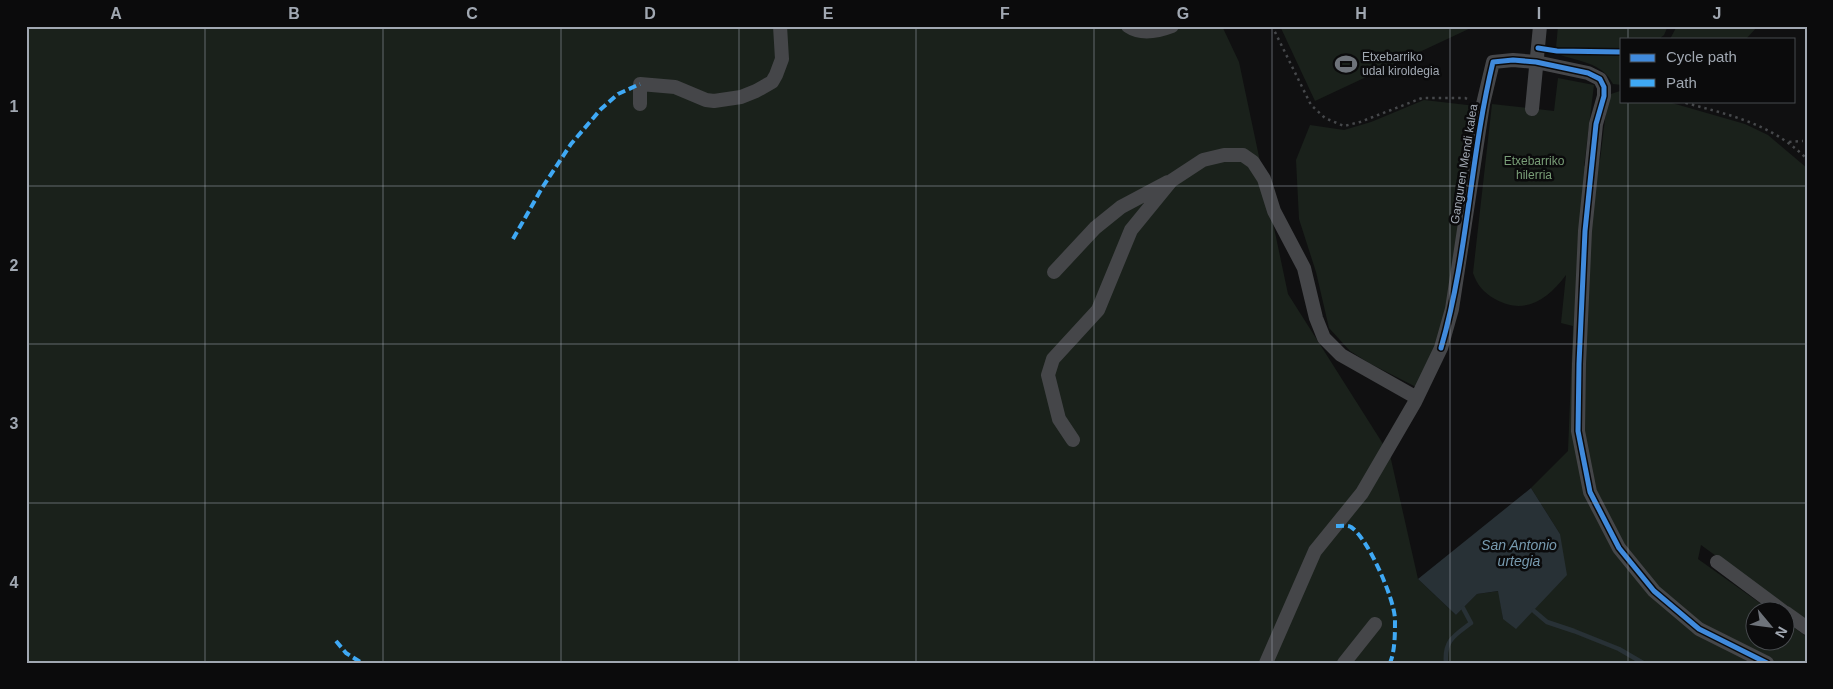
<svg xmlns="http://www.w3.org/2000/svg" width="1833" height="689" font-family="Arial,sans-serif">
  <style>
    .green { fill: #1a211b }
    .water { fill: #283136 }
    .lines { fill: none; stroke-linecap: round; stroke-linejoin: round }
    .stream { stroke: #283136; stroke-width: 4.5 }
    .path { stroke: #46484b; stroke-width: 2.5; stroke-dasharray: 2.5 4; stroke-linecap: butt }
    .minor { stroke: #454649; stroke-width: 14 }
    .quiet { stroke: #3fa9f5; stroke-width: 4; stroke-dasharray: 8 4; stroke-linecap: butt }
    .cycleway-casing { stroke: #0b0b0c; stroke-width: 8 }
    .cycleway { stroke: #408adc; stroke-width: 5 }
    .grid { fill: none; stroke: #a1a8b2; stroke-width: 1; stroke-opacity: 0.55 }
    .labels { text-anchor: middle; stroke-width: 5; stroke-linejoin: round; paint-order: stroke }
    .poi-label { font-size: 12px; fill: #a1a8b2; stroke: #0b0b0c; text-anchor: start }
    .park-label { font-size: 12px; fill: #799e77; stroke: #0b0b0c }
    .street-label { font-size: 12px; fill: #a1a8b2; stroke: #0b0b0c }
    .water-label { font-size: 14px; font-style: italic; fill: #779aaf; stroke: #0b0b0c }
    .neatline { fill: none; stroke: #a1a8b2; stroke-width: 2 }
    .grid-label { font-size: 16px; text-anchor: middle; font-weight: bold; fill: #a1a8b2 }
  </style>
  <rect width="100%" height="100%" fill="#101011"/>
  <!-- green -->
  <path class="green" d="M 26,26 L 1222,26 L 1239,62 L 1288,294 L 1390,455 L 1418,579 L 1456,615 L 1477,594 L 1499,591 L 1503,619 L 1560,534 L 1531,488 L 1568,451 L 1573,326 L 1561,323 L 1566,275 C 1548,299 1525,316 1495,299 C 1484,293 1477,285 1473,273 L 1492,104 L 1554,111 L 1558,78 L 1594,85 L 1584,166 L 1600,160 L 1608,95 L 1620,91 L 1622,91 L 1622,101 L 1665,101 L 1745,124 L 1768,135 L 1807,168 L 1807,622 L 1701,545 L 1698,559 L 1771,611 L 1756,612 L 1756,642 L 1786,642 L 1786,622 L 1807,637 L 1807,663 L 26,663 Z
    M 1280,26 L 1475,26 L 1315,101 Z
    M 1558,26 L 1668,26 L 1664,35 L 1659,39 L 1622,39 L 1622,49 L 1619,49 L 1556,48 Z
    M 1677,26 L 1758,26 L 1746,39 L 1670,39 Z
    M 1558,54 L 1622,54 L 1622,85 L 1613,84 C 1602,62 1579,62 1558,54 Z
    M 1424,100 L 1476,106 L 1457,244 L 1444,321 L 1436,349 L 1418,388 L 1369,363 L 1350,351 L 1329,328 L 1316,272 L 1299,219 L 1296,160 L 1310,125 L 1344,130 L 1371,122 Z"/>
  <!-- water -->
  <path class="water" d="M 1531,488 L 1560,534 L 1567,575 L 1516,629 L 1503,619 L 1498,591 L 1477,594 L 1456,615 L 1418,579 Z"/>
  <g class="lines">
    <!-- stream -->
    <path class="stream" d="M 1534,611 L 1547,622 L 1574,631 L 1619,649 L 1643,663
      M 1446,663 C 1444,640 1455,635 1471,623 L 1463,608"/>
    <!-- path -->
    <path class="path" d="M 1272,26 L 1311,105 L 1325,118 L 1344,126 L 1360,122 L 1422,98 L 1465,98 L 1470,100
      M 1679,101 C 1728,115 1770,122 1807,159
      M 1789,142 L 1803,141"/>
    <!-- minor -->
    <path class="minor" d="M 1128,26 C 1141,35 1159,31 1172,26
      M 640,104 L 640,84 L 675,87 L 706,100 L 714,101 L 741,97 L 756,91 L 772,82 L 776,75 L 782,59 L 780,26
      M 1532,109 L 1540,26
      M 1054,272 L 1095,228 L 1121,207 L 1168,182
      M 1073,440 L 1059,419 L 1048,375 L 1053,359 L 1098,310 L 1131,230 L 1171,181 L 1203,160 L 1224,155 L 1243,155 L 1253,162 L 1264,179 L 1274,211 L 1304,268 L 1316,318 L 1324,338 L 1341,355 L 1417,398
      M 1717,562 L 1784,612
      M 1786,613 L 1807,628
      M 1266,663 L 1315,551 L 1362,493 L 1415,402 L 1441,348 L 1452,309 L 1483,104 L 1493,62 L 1513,60 L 1536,62 L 1588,73 L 1600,79 L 1604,87 L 1604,96 L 1596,124 L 1585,231 L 1579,364 L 1578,431 L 1590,492 L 1619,548 L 1654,591 L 1699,629 L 1767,663
      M 1344,663 L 1375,624"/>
    <!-- quiet -->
    <path class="quiet" d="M 513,239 L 542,188 L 571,144 L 601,109 L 618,94 L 640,84
      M 1336,526 C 1340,526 1347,525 1351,527 C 1368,538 1395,600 1395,620 C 1395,634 1395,651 1390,663
      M 336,641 L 346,653 L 362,663"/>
    <!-- cycleway casing -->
    <g class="cycleway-casing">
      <path id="cycleway" d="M 1538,48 L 1557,51 L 1622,52
        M 1441,348 C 1468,255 1470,157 1493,62 L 1513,60 L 1536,62 L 1588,73 L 1600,79 L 1604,87 L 1604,96 L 1596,124 L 1585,231 L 1579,364 L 1578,431 L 1590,492 L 1619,548 L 1654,591 L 1699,629 L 1767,663"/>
    </g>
    <!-- cycleway -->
    <use href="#cycleway" class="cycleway"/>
  </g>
  <!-- grid -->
  <path class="grid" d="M 205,26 L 205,663M 383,26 L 383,663M 561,26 L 561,663M 739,26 L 739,663M 916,26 L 916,663M 1094,26 L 1094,663M 1272,26 L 1272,663M 1450,26 L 1450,663M 1628,26 L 1628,39M 1628,101 L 1628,663M 26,186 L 1807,186M 26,344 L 1807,344M 26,503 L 1807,503"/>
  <!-- icons -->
  <defs>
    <g id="stadium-bare" transform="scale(1.725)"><path d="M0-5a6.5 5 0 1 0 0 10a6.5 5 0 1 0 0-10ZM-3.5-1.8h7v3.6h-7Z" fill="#6e737a" stroke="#0b0b0c" stroke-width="2.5" paint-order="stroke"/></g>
  </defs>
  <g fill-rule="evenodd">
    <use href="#stadium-bare" x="1346" y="64"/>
  </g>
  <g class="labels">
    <!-- poi labels -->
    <g class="poi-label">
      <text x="1362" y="61">Etxebarriko<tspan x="1362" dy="14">udal kiroldegia</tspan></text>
    </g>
    <!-- park labels -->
    <g class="park-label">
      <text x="1534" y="165">Etxebarriko<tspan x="1534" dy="14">hilerria</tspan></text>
    </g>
    <!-- street labels -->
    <g class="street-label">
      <text transform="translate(1464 164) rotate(-81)" y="4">Ganguren Mendi kalea</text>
    </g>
    <!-- water labels -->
    <g class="water-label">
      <text x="1519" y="550">San Antonio<tspan x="1519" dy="16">urtegia</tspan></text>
    </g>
  </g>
  <!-- border -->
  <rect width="1833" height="689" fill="none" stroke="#0b0b0c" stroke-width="55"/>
  <!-- legend -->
  <rect x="1620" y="38" width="175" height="65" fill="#0b0b0c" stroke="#474a4e"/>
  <rect x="1630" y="54" width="25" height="8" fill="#408adc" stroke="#474a4e"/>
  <text x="1666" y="62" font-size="15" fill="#a1a8b2">Cycle path</text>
  <rect x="1630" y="79" width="25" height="8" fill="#3fa9f5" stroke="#474a4e"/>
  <text x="1666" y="88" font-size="15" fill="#a1a8b2">Path</text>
  <!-- north arrow -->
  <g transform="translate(1770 626) rotate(119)"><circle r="24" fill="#0b0b0c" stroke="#474a4e"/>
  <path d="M0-4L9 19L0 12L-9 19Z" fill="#6e737a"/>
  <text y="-8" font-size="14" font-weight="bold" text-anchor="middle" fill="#a1a8b2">N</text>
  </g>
  <rect x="28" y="28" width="1778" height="634" class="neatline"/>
  <g class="grid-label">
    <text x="116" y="19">A</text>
    <text x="294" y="19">B</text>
    <text x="472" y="19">C</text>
    <text x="650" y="19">D</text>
    <text x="828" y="19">E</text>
    <text x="1005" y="19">F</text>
    <text x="1183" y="19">G</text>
    <text x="1361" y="19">H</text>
    <text x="1539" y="19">I</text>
    <text x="1717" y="19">J</text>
    <text x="14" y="112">1</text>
    <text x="14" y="271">2</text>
    <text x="14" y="429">3</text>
    <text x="14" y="588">4</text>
  </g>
</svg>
